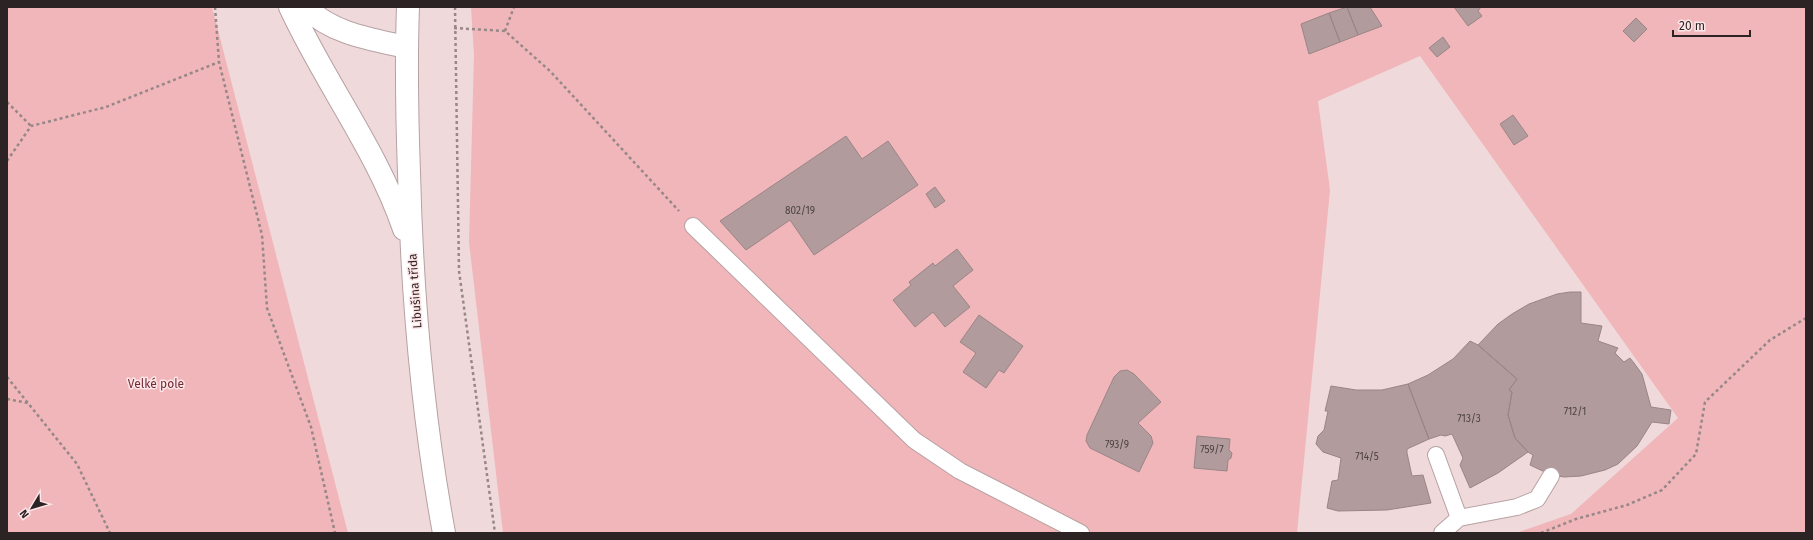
<svg xmlns="http://www.w3.org/2000/svg" width="1813" height="540" font-family="'Fira Sans',sans-serif">
  <style>
    .green { fill: #f0b6ba }
    .building { fill: #b19b9c; stroke: #9a8586 }
    .lines { fill: none; stroke-linecap: round; stroke-linejoin: round }
    .service-casing { stroke: #b7a1a3; stroke-width: 18 }
    .tertiary-casing { stroke: #b7a1a3; stroke-width: 24 }
    .path { stroke: #978787; stroke-width: 2.5; stroke-dasharray: 3 3; stroke-linecap: butt }
    .service { stroke: #fff; stroke-width: 16 }
    .tertiary { stroke: #fff; stroke-width: 22 }
    .labels { text-anchor: middle; stroke-width: 3; stroke-linejoin: round; paint-order: stroke }
    .number-label { font-size: 10px; fill: #4d4242 }
    .street-label { font-size: 12px; fill: #2c2424; stroke: #fee6e8 }
    .park-label { font-size: 12px; fill: #732b36; stroke: #fee6e8 }
  </style>
  <rect width="100%" height="100%" fill="#f0d9da"/>
  <!-- green -->
  <path class="green" d="M 7,7 L 212,7 L 348,533 L 7,533 Z
    M 471,7 L 1806,7 L 1806,533 L 1516,533 L 1571,514 L 1678,418 L 1420,56 L 1318,101 L 1330,190 L 1297,533 L 503,533 L 469,242 L 474,55 Z"/>
  <!-- building -->
  <path class="building" d="M 1347,7 L 1358,35 L 1340,42 L 1329,13 Z
    M 1347,7 L 1370,7 L 1382,26 L 1358,35 Z
    M 1454,7 L 1481,7 L 1478,11 L 1482,16 L 1468,26 Z
    M 1329,13 L 1340,42 L 1309,54 L 1301,24 Z
    M 1636,18 L 1647,29 L 1634,42 L 1623,31 Z
    M 1443,37 L 1450,47 L 1437,57 L 1429,48 Z
    M 1513,115 L 1528,136 L 1514,145 L 1500,124 Z
    M 846,136 L 862,159 L 888,141 L 918,185 L 814,255 L 790,220 L 746,250 L 720,221 Z
    M 935,187 L 945,201 L 935,208 L 926,194 Z
    M 957,249 L 973,270 L 953,286 L 970,307 L 945,327 L 933,312 L 915,327 L 893,300 L 911,285 L 909,282 L 933,263 L 935,266 Z
    M 1570,292 L 1581,292 L 1581,323 L 1602,326 L 1598,341 L 1618,348 L 1615,353 L 1624,362 L 1630,358 L 1634,363 L 1642,374 L 1651,407 L 1671,410 L 1669,424 L 1652,422 L 1637,446 L 1618,464 L 1605,470 L 1581,476 L 1564,477 L 1551,475 L 1530,465 L 1533,455 L 1528,452 L 1515,438 L 1508,415 L 1512,392 L 1509,390 L 1517,379 L 1478,345 L 1498,324 L 1512,314 L 1529,304 L 1557,294 Z
    M 979,315 L 1023,346 L 1004,373 L 999,370 L 986,388 L 963,372 L 976,353 L 960,342 Z
    M 1470,341 L 1478,345 L 1517,379 L 1509,390 L 1512,392 L 1508,415 L 1515,438 L 1528,452 L 1498,473 L 1470,488 L 1460,465 L 1463,458 L 1452,434 L 1445,436 L 1441,435 L 1429,439 L 1408,384 L 1428,375 L 1453,359 Z
    M 1127,370 L 1134,374 L 1161,402 L 1138,423 L 1151,436 L 1153,443 L 1139,472 L 1090,448 L 1086,441 L 1087,435 L 1114,377 L 1120,371 Z
    M 1408,384 L 1429,439 L 1407,449 L 1407,453 L 1412,476 L 1423,475 L 1431,503 L 1387,510 L 1338,511 L 1327,508 L 1332,481 L 1338,480 L 1341,458 L 1323,452 L 1316,444 L 1318,436 L 1324,430 L 1328,411 L 1325,411 L 1331,386 L 1356,390 L 1382,390 Z
    M 1197,436 L 1230,439 L 1229,450 L 1232,453 L 1231,458 L 1228,460 L 1227,471 L 1194,468 Z"/>
  <g class="lines">
    <!-- service casing -->
    <g class="service-casing">
      <path id="service" d="M 693,226 L 914,440 L 960,471 L 1081,533
        M 1436,455 L 1459,518
        M 1442,533 L 1459,518 L 1517,507 L 1537,499 L 1551,476"/>
    </g>
    <!-- tertiary casing -->
    <g class="tertiary-casing">
      <path id="tertiary" d="M 290,7 C 325,83 377,150 404,229
        M 305,7 C 333,34 370,39 406,47
        M 408,7 C 406,62 407,118 409,173 C 412,293 422,414 444,533"/>
    </g>
    <!-- path -->
    <path class="path" d="M 215,7 L 219,62 L 262,235 L 267,308 L 311,427 L 335,533
      M 455,7 L 459,271 L 495,533
      M 454,28 L 505,31 L 550,71 L 679,211
      M 505,31 L 514,7
      M 7,102 L 31,126
      M 7,161 L 31,126 L 106,107 L 219,62
      M 7,377 L 77,464 L 110,533
      M 7,399 L 28,403
      M 1541,533 L 1576,519 L 1627,505 L 1662,490 L 1696,454 L 1705,402 L 1770,340 L 1806,318"/>
    <!-- service -->
    <use href="#service" class="service"/>
    <!-- tertiary -->
    <use href="#tertiary" class="tertiary"/>
  </g>
  <g class="labels">
    <!-- number labels -->
    <g class="number-label">
      <text x="800" y="214">802/19</text>
      <text x="1575" y="415">712/1</text>
      <text x="1469" y="422">713/3</text>
      <text x="1117" y="448">793/9</text>
      <text x="1212" y="453">759/7</text>
      <text x="1367" y="460">714/5</text>
    </g>
    <!-- street labels -->
    <g class="street-label">
      <text transform="translate(415 291) rotate(-94)" y="4">Libušina třída</text>
    </g>
    <!-- park labels -->
    <g class="park-label">
      <text x="156" y="388">Velké pole</text>
    </g>
  </g>
  <!-- border -->
  <rect width="1813" height="540" fill="none" stroke="#2c2424" stroke-width="16"/>
  <!-- north arrow -->
  <g transform="translate(32 508) rotate(232)" stroke="#fee6e8" stroke-width="3" paint-order="stroke">
  <path d="M0-3L7 15L0 10L-7 15Z" fill="#2c2424"/>
  <text y="-6" font-size="11" font-weight="bold" text-anchor="middle" fill="#2c2424">N</text>
  </g>
  <!-- scale -->
  <path d="M1673 30v6h77v-6" fill="none" stroke="#2c2424" stroke-width="2"/>
  <text x="1679" y="30" font-size="12" fill="#2c2424" stroke="#fee6e8" stroke-width="3" paint-order="stroke">20 m</text>
</svg>
